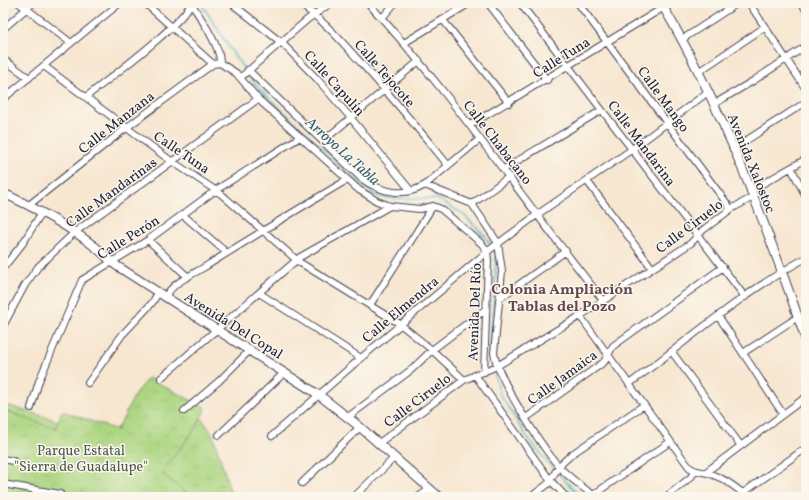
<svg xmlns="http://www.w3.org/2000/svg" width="809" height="500" font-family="Vollkorn,serif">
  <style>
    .grass { fill: url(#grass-tufts); stroke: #677c5e }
    .park { fill: url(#park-crowns); stroke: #677c5e }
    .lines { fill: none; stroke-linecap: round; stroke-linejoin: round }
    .stream { stroke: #4bb7c8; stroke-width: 2 }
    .minor-casing { stroke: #423f51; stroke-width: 8 }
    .tertiary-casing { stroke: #423f51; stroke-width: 10 }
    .minor { stroke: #fff; stroke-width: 6 }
    .tertiary { stroke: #fff; stroke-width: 8 }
    .labels { text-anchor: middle; stroke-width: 3; stroke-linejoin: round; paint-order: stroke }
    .street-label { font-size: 14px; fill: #22223b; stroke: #fbf7ec }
    .park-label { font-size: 14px; fill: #4b5850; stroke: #fbf7ec }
    .water-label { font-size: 15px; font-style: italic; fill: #325e73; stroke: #fbf7ec }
    .neighbourhood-label { font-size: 15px; font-weight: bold; fill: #664853; stroke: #fbf7ec }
  </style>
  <defs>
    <pattern id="grass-tufts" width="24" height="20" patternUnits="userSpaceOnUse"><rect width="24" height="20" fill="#acd581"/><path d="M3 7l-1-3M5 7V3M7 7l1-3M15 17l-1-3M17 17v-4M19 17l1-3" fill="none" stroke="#94b770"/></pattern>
    <pattern id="park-crowns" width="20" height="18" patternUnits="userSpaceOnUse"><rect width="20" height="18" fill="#acd581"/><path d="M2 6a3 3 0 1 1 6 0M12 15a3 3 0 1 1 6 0" fill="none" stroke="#94b770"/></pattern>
  </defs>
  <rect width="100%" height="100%" fill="#fbf7ec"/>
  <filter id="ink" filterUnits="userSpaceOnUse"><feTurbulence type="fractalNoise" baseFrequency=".025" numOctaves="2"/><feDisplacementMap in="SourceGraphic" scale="8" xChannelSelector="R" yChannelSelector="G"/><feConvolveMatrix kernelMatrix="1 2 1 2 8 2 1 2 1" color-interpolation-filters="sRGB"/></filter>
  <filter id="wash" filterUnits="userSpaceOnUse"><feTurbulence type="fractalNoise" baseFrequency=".012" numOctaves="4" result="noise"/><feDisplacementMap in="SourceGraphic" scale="16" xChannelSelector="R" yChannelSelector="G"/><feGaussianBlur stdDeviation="0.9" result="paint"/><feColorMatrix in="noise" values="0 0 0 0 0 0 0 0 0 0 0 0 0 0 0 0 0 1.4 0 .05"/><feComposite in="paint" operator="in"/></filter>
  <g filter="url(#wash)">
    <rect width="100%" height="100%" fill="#f7e6d0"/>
    <!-- grass -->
    <path class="grass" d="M 177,394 L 202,419 L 213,435 L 232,497 L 3,497 L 3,404 L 68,424 L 109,434 L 122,423 Z"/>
    <!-- park -->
    <path class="park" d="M 148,378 L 206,408 L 196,428 L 161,473 L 192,497 L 3,497 L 3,410 L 55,429 L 62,411 L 117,430 L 137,391 Z"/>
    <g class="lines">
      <!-- stream -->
      <path class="stream" d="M 201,3 L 234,55 L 259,89 L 358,182 L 375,195 L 388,198 L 438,199 L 463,214 L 485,236 L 496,253 L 495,287 L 490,355 L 500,394 L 527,437 L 548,463 L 581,497"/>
    </g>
  </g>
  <g filter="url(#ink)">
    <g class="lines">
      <!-- minor casing -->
      <g class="minor-casing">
        <path id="minor" d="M 19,3 L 71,43
          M 145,3 L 213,64
          M 191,3 C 200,17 221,47 220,63 L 236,73 L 258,99 L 359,190 L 377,201 L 390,206 L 420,209 L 433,206 L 441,209 L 482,244 L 487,251 L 488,261 L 484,372
          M 231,3 L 282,43 L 318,80 L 350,117 L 411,191
          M 298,3 C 324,20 342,42 362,64 C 392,97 420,131 448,165
          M 368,3 C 454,96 524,202 603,300
          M 488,3 L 547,80
          M 520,3 L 745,297
          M 578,3 L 731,209
          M 749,3 L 806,89
          M 802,3 L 806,10
          M 382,18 L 395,3
          M 443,20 L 509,103
          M 3,29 L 33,3
          M 681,40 L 738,3
          M 404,43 L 470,3
          M 3,59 L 29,78
          M 44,66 L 167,158 L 221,194 L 299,262 L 400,324 L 432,350 L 464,380
          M 248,70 L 361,178 C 380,192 404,198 425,185 L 472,204 L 498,243 L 502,271 L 494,353 C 498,380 543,449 562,470 C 572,479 584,489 596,497
          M 698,72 L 765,27
          M 241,77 L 308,19 L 331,3
          M 86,97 C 107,80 183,24 191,3
          M 3,99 L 120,3
          M 714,104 L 753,81 L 806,46
          M 470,125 L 671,3
          M 323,141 L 419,61
          M 733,149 L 806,102
          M 791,168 L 806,196
          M 504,169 L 602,110
          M 587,181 L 652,268
          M 425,185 L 480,139
          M 750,191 L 806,159
          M 472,204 L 509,177
          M 29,205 L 126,128 L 213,64 L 220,63
          M 183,215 L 227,253
          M 148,240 L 188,277
          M 3,268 L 23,243 L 42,212
          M 259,293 L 361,358
          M 165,297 C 175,280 195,274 211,263 C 256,235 301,207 347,180
          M 500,298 L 566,251
          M 370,305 L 433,206
          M 580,316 L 689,467 C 696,473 705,471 713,475 C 726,479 737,488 747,497
          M 719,317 L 783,414
          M 3,326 L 25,285 L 38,267 L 75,232 L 258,99
          M 672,352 L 741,446
          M 743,353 L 798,317
          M 475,375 L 550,480 L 566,497
          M 161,378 L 300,257 L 390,206
          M 88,383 L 122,335 L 152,303 L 158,293
          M 629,384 C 687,341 743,292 806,258
          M 31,408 L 39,381 L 82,280 L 148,240 L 216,190 L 300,137
          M 184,411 L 219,381 L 250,350
          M 348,417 L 411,370 L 432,350 L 486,309
          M 526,418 L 604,362 L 613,346 L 723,267
          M 219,435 L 285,372
          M 272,436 L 361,358 L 488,251 L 538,214 L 631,150 L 708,92
          M 379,443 L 464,380 L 497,366 L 580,316 L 691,243 L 703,230 L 731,209 L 753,197
          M 3,459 L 13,461
          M 706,472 L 806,397
          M 302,483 L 360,427
          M 3,484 L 60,494
          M 743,493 L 806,448
          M 593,495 L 670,442
          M 354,497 L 394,458
          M 418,497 L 430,489
          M 531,497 L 548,484 L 559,466 L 572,454 L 644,405
          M 666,497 L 691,477 L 695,471"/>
      </g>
      <!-- tertiary casing -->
      <g class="tertiary-casing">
        <path id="tertiary" d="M 661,3 C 722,105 767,227 806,340
          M 3,193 C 35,208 66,224 94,246 C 102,252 109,260 117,266 L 319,395 L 360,427 L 439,497"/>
      </g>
      <!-- minor -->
      <use href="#minor" class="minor"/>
      <!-- tertiary -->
      <use href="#tertiary" class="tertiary"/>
    </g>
  </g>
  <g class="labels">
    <!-- street labels -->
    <g class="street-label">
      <text transform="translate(561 57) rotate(-32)" y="5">Calle Tuna</text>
      <text transform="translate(385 73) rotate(49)" y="5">Calle Tejocote</text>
      <text transform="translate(335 83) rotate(48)" y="5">Calle Capulín</text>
      <text transform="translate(664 99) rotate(54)" y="5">Calle Mango</text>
      <text transform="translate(116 122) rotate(-38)" y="5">Calle Manzana</text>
      <text transform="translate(498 142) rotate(52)" y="5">Calle Chabacano</text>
      <text transform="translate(642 143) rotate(53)" y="5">Calle Mandarina</text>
      <text transform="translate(182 152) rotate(34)" y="5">Calle Tuna</text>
      <text transform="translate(752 163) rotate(68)" y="5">Avenida Xalostoc</text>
      <text transform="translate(111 192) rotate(-36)" y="5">Calle Mandarinas</text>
      <text transform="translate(689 226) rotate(-37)" y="5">Calle Ciruelo</text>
      <text transform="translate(128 237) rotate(-32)" y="5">Calle Perón</text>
      <text transform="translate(400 309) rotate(-40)" y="5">Calle Elmendra</text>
      <text transform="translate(474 312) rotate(-88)" y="5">Avenida Del Río</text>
      <text transform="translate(234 325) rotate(32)" y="5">Avenida Del Copal</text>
      <text transform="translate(562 377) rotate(-36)" y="5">Calle Jamaica</text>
      <text transform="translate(417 400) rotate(-37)" y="5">Calle Ciruelo</text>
    </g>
    <!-- park labels -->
    <g class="park-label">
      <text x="81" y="455">Parque Estatal<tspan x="81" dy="16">"Sierra de Guadalupe"</tspan></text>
    </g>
    <!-- water labels -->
    <g class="water-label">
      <text transform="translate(343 151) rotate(42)" y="5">Arroyo La Tabla</text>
    </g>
    <!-- neighbourhood labels -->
    <g class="neighbourhood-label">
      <text x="562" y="294">Colonia Ampliación<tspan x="562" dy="17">Tablas del Pozo</tspan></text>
    </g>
  </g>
  <!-- margin -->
  <rect width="809" height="500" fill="none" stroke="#fbf7ec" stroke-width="16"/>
</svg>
